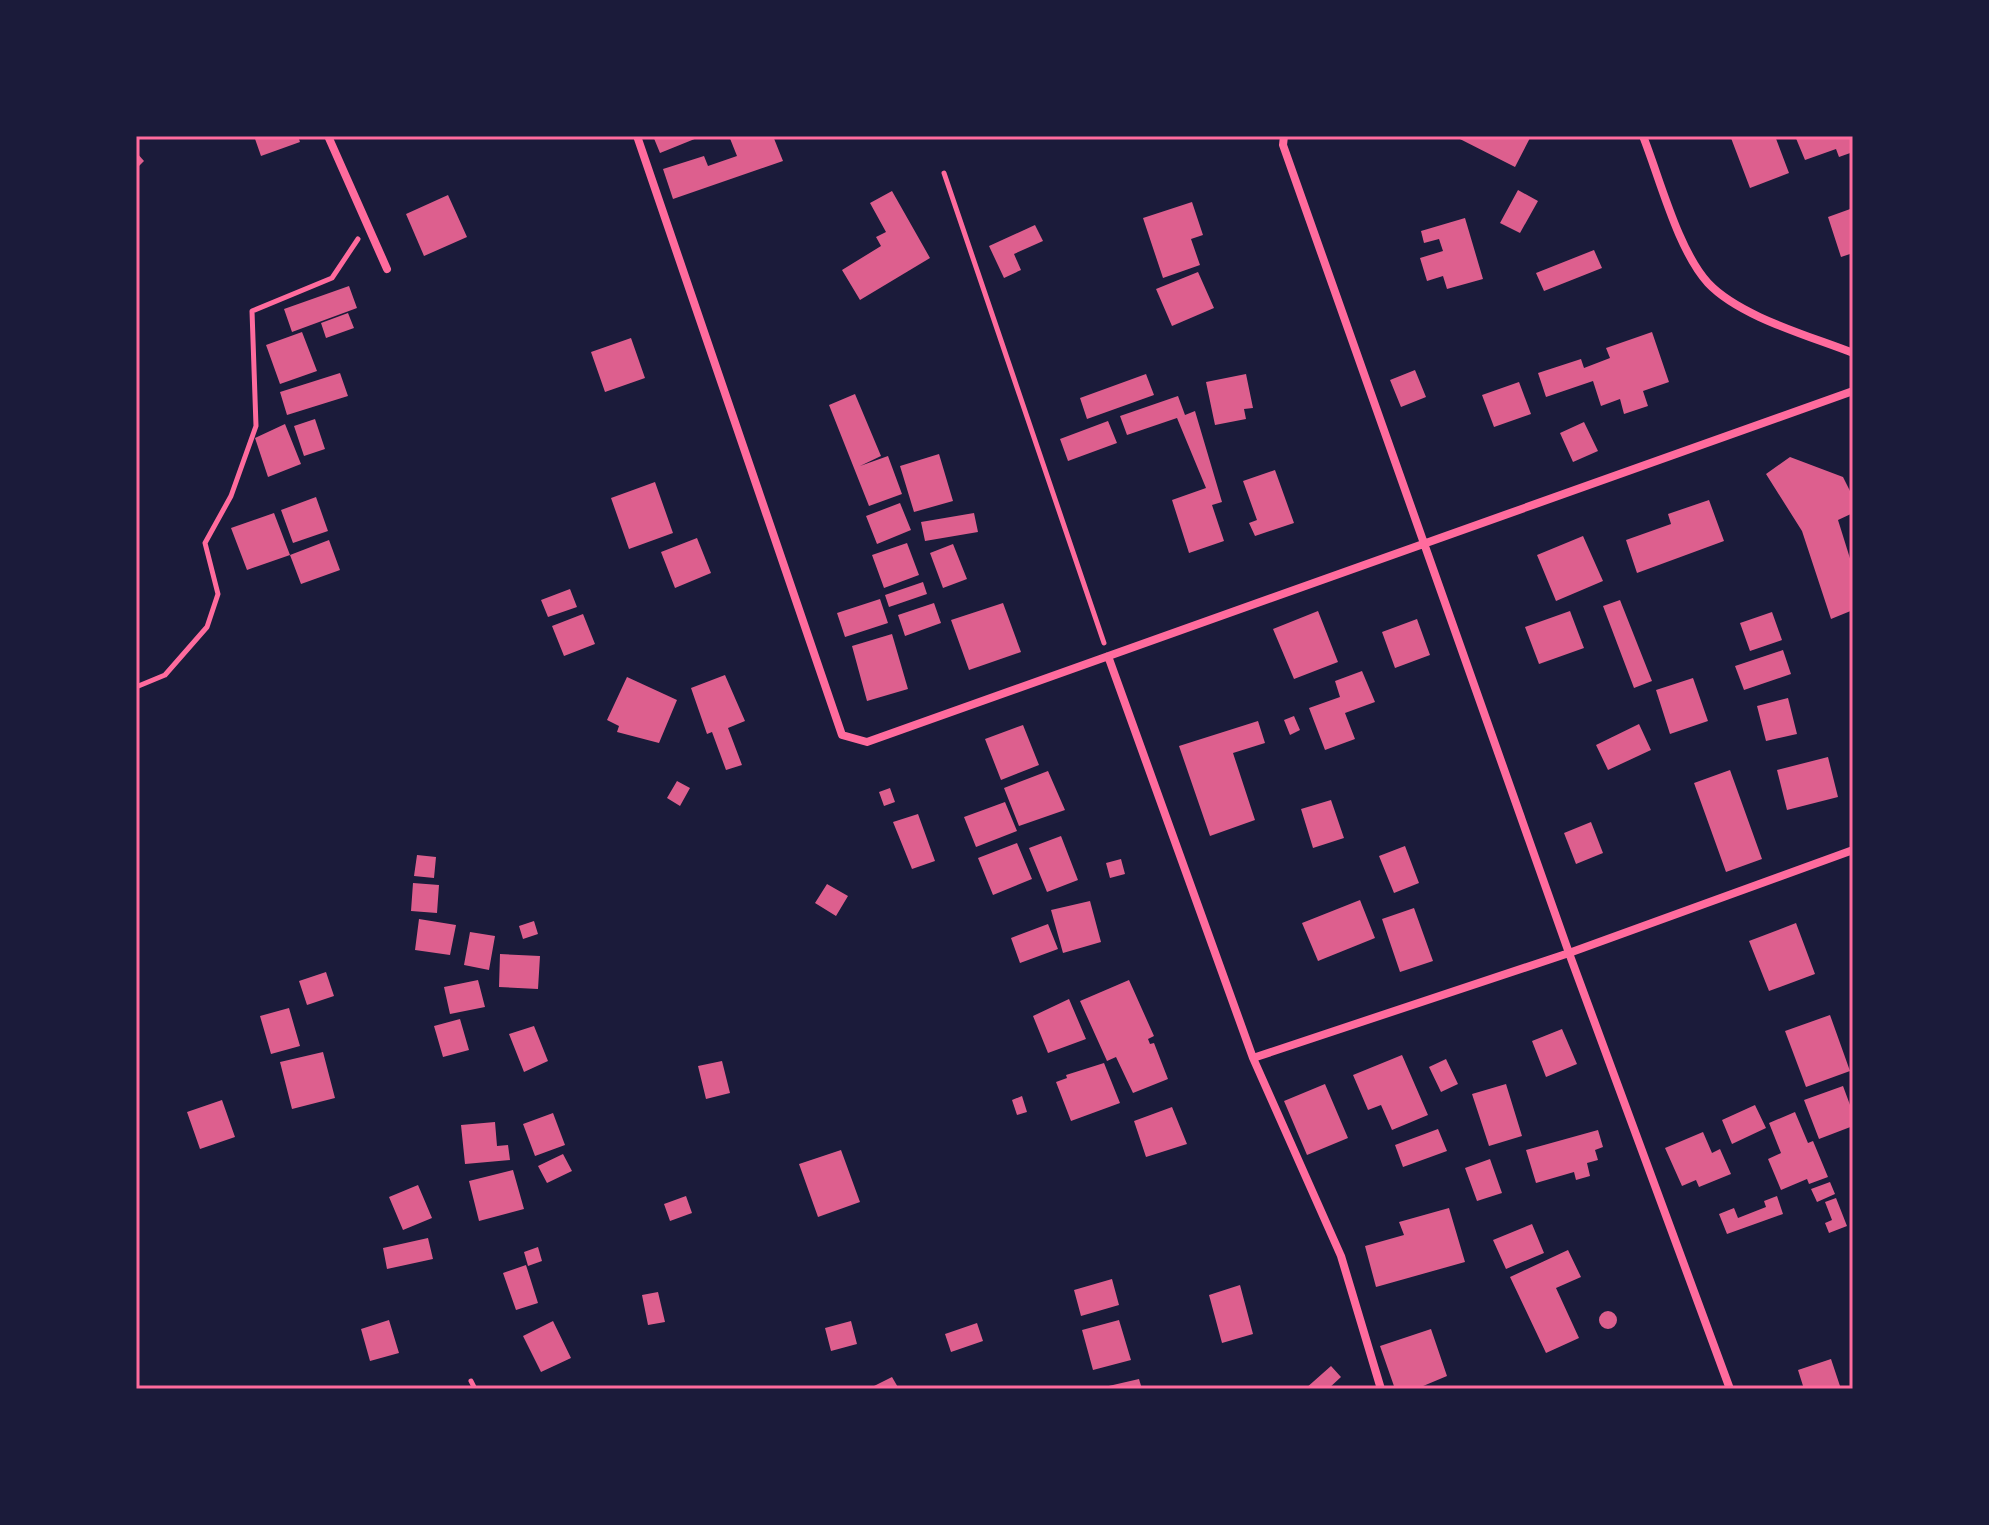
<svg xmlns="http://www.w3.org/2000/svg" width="1989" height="1525" font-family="'IBM Plex Sans',sans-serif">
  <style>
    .building { fill: #dd5f8e }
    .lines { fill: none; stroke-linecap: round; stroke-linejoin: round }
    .path { stroke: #ff6b9d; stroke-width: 5 }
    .minor { stroke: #ff6b9d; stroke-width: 8 }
    .neatline { fill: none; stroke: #ff6b9d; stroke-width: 3 }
  </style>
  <rect width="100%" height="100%" fill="#1b1b3a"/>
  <!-- building -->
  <path class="building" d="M 254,136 L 298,136 L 300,142 L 261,156 Z
    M 653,136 L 702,136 L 660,153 Z
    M 729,136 L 773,136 L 783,161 L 673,199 L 663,169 L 704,156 L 708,166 L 737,156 Z
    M 1454,136 L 1531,136 L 1515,167 Z
    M 1737,136 L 1775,136 L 1789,173 L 1750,188 L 1731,138 Z
    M 1795,136 L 1850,136 L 1853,152 L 1839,157 L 1836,149 L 1805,160 Z
    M 136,152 L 144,161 L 136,169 Z
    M 1518,190 L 1538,201 L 1520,233 L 1500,223 Z
    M 892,191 L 930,258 L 860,300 L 842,270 L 881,246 L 876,237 L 886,232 L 870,203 Z
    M 448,195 L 467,237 L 424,256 L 406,214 Z
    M 1192,202 L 1203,235 L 1191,239 L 1200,265 L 1163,278 L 1143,218 Z
    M 1853,208 L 1853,253 L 1841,257 L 1828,217 Z
    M 1465,218 L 1483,279 L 1447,289 L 1443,276 L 1427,281 L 1420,258 L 1443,251 L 1439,239 L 1424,243 L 1421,231 Z
    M 1035,225 L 1043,241 L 1014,254 L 1021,270 L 1004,278 L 989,246 Z
    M 1594,250 L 1602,268 L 1544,291 L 1536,273 Z
    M 1198,272 L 1214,308 L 1172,326 L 1156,289 Z
    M 349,286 L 357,308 L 292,332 L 284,309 Z
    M 348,313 L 354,328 L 326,338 L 321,323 Z
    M 302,332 L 317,371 L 280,384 L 266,345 Z
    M 1652,332 L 1669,382 L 1643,391 L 1648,406 L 1624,414 L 1620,399 L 1601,406 L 1593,381 L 1546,397 L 1538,373 L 1581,359 L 1584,368 L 1610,358 L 1606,348 Z
    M 631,338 L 645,378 L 605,392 L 591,352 Z
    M 1415,370 L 1426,397 L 1401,407 L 1390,380 Z
    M 340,373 L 348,396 L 287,415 L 280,392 Z
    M 1146,374 L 1154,395 L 1087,419 L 1080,398 Z
    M 1246,374 L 1253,408 L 1244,409 L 1246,419 L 1215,425 L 1206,382 Z
    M 1519,382 L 1531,414 L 1494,427 L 1482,395 Z
    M 855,394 L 881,456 L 860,466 L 888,456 L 902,494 L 869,506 L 829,405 Z
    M 1178,396 L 1185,415 L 1195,411 L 1222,502 L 1212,505 L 1224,541 L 1189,553 L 1172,500 L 1206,488 L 1177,418 L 1127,435 L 1120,416 Z
    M 315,419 L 325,449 L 304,456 L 294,426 Z
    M 1108,421 L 1117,443 L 1068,461 L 1060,439 Z
    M 1584,422 L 1598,451 L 1573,462 L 1560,433 Z
    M 285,424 L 301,464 L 268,477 L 255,438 Z
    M 939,454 L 953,501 L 914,512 L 900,466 Z
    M 1790,457 L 1843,477 L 1853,497 L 1853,513 L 1838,520 L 1853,568 L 1853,610 L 1831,619 L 1802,531 L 1766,474 Z
    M 1275,470 L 1294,523 L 1255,536 L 1249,523 L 1257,520 L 1243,481 Z
    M 655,482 L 673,533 L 629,549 L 611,498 Z
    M 316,497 L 328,531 L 293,543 L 281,510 Z
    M 1709,500 L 1724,541 L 1637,573 L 1626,540 L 1671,524 L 1668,514 Z
    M 900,503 L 911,530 L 877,544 L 866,516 Z
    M 274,513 L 290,555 L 329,540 L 340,570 L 301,584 L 290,555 L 247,570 L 231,528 Z
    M 974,513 L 978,532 L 925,541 L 921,522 Z
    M 1583,536 L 1603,581 L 1556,601 L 1537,555 Z
    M 697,538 L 711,573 L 675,588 L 661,552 Z
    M 907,543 L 919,575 L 884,588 L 872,555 Z
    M 953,544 L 967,579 L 943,588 L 930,553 Z
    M 923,582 L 927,594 L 889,607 L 885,595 Z
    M 570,589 L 577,607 L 548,617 L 541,600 Z
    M 880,599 L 888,623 L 845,637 L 837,613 Z
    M 1620,600 L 1652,681 L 1634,688 L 1603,606 Z
    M 934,603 L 941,623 L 905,636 L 898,615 Z
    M 1003,603 L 1021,652 L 969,670 L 951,620 Z
    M 1318,611 L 1338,662 L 1294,679 L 1273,629 Z
    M 1570,611 L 1584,648 L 1539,664 L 1525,627 Z
    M 1772,612 L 1782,640 L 1750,651 L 1740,623 Z
    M 583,614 L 595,644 L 564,656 L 552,626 Z
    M 1417,619 L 1430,655 L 1395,668 L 1382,632 Z
    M 892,634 L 908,689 L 867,701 L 852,646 Z
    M 1783,650 L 1791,674 L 1744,690 L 1735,666 Z
    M 1362,671 L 1375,702 L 1345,713 L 1355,739 L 1325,750 L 1309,708 L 1340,697 L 1335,681 Z
    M 725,675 L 745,721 L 728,728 L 742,765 L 726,770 L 712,732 L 707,734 L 691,688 Z
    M 627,677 L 677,700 L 659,743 L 617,732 L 619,726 L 607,720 Z
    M 1693,678 L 1708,721 L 1670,734 L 1656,690 Z
    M 1788,698 L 1797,734 L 1766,741 L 1757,706 Z
    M 1294,716 L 1300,730 L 1290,735 L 1284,720 Z
    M 1258,721 L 1265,743 L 1233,753 L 1255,820 L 1210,836 L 1179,746 Z
    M 1639,724 L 1651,750 L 1608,770 L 1596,745 Z
    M 1023,725 L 1039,765 L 1001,780 L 985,739 Z
    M 1828,757 L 1838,797 L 1787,810 L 1777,770 Z
    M 1730,770 L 1762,859 L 1726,872 L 1694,783 Z
    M 1048,771 L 1065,810 L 1019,826 L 1004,788 Z
    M 677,781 L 690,788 L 680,806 L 667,798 Z
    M 890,788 L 895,802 L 884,806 L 879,792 Z
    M 1331,800 L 1344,838 L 1313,848 L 1301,809 Z
    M 1005,802 L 1017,831 L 976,847 L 964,817 Z
    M 918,814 L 935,861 L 912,869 L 893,822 Z
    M 1591,822 L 1603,853 L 1576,864 L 1564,833 Z
    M 1061,836 L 1078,880 L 1047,892 L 1029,848 Z
    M 1017,843 L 1032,879 L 993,895 L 978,858 Z
    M 1405,846 L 1419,883 L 1394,893 L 1379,856 Z
    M 417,855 L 436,857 L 434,878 L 414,876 Z
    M 1121,859 L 1125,874 L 1110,878 L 1106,863 Z
    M 413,883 L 439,885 L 437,913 L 411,911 Z
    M 827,884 L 848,896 L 836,916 L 815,903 Z
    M 1360,900 L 1375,938 L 1318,961 L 1302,923 Z
    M 1090,901 L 1101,942 L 1063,953 L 1051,910 Z
    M 1414,908 L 1433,961 L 1400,972 L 1382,919 Z
    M 419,919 L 456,925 L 450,955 L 415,950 Z
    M 534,921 L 538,934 L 523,939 L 519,926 Z
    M 1796,923 L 1815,974 L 1769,991 L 1749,941 Z
    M 1048,924 L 1058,949 L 1020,963 L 1011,938 Z
    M 470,932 L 495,936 L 489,970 L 464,965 Z
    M 500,954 L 540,956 L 538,989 L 499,987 Z
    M 326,972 L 334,996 L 307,1005 L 299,981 Z
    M 478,980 L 485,1007 L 450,1014 L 444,987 Z
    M 1129,980 L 1154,1036 L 1148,1039 L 1150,1044 L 1154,1043 L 1168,1079 L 1133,1093 L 1116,1057 L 1107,1061 L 1080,1001 Z
    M 1069,999 L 1086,1039 L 1048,1053 L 1033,1016 Z
    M 289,1008 L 300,1046 L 271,1054 L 260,1016 Z
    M 1830,1015 L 1850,1071 L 1806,1087 L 1785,1031 Z
    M 460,1019 L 469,1050 L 443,1057 L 434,1026 Z
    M 534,1026 L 548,1061 L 524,1072 L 509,1034 Z
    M 1562,1029 L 1577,1064 L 1546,1077 L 1532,1041 Z
    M 323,1052 L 335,1098 L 292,1109 L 280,1062 Z
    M 1402,1055 L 1428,1115 L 1392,1130 L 1381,1105 L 1368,1110 L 1353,1075 Z
    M 1446,1059 L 1458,1084 L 1441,1092 L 1429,1067 Z
    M 722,1061 L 730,1093 L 706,1099 L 698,1066 Z
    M 1104,1063 L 1120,1103 L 1071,1121 L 1056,1082 L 1067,1078 L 1066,1075 Z
    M 1325,1084 L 1348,1138 L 1307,1155 L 1284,1101 Z
    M 1506,1084 L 1522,1136 L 1489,1146 L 1472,1094 Z
    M 1843,1086 L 1853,1113 L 1853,1126 L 1819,1139 L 1804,1100 Z
    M 1022,1096 L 1027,1112 L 1017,1115 L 1012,1100 Z
    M 222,1100 L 235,1137 L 200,1149 L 187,1112 Z
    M 1755,1105 L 1766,1128 L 1732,1144 L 1722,1120 Z
    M 1172,1107 L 1187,1144 L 1146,1157 L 1134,1121 Z
    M 1795,1112 L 1808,1143 L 1813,1141 L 1828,1177 L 1809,1184 L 1807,1179 L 1781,1190 L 1768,1159 L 1781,1153 L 1769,1123 Z
    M 553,1113 L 565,1145 L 535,1156 L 523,1124 Z
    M 495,1122 L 497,1146 L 508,1145 L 510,1160 L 465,1164 L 461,1125 Z
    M 1438,1129 L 1447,1151 L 1403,1167 L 1395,1145 Z
    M 1598,1130 L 1603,1147 L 1595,1150 L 1598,1160 L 1587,1163 L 1590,1176 L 1576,1180 L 1574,1172 L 1536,1183 L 1526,1150 Z
    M 1703,1132 L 1712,1153 L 1720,1149 L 1731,1174 L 1699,1187 L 1696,1180 L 1682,1186 L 1665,1148 Z
    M 841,1150 L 860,1202 L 818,1217 L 799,1164 Z
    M 563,1154 L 572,1171 L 547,1183 L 538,1166 Z
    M 1490,1159 L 1502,1193 L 1477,1201 L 1465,1168 Z
    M 513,1170 L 524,1209 L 479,1221 L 469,1181 Z
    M 1830,1182 L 1835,1194 L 1817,1202 L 1811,1189 Z
    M 418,1185 L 432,1218 L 403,1230 L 389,1197 Z
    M 686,1196 L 692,1213 L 670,1221 L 664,1204 Z
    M 1777,1196 L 1783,1214 L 1727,1234 L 1719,1214 L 1734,1208 L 1738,1218 L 1766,1207 L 1764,1201 Z
    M 1836,1198 L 1847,1226 L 1829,1233 L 1825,1223 L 1832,1220 L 1825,1202 Z
    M 1449,1208 L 1465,1262 L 1376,1287 L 1365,1246 L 1404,1235 L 1399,1222 Z
    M 1532,1224 L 1544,1253 L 1506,1269 L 1493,1240 Z
    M 428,1238 L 433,1259 L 387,1269 L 383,1248 Z
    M 538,1247 L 542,1261 L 528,1266 L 524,1252 Z
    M 1568,1250 L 1581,1277 L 1556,1288 L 1579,1338 L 1546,1353 L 1510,1277 Z
    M 526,1265 L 538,1303 L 516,1310 L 503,1273 Z
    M 1112,1279 L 1119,1305 L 1081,1316 L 1074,1290 Z
    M 1240,1285 L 1253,1334 L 1222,1343 L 1209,1295 Z
    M 658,1292 L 665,1322 L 648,1325 L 642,1295 Z
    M1599 1320a9 9 0 1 1 18 0a9 9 0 1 1-18 0Z
    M 389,1320 L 399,1353 L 370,1361 L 361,1329 Z
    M 1119,1320 L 1131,1360 L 1093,1370 L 1082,1330 Z
    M 553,1321 L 571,1358 L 541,1372 L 523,1336 Z
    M 851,1321 L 857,1344 L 831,1351 L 825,1328 Z
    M 977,1323 L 983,1341 L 951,1352 L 945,1334 Z
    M 1431,1329 L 1447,1376 L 1416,1389 L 1395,1389 L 1380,1346 Z
    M 1831,1359 L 1841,1389 L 1804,1389 L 1798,1370 Z
    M 1331,1366 L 1341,1377 L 1328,1389 L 1305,1389 Z
    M 892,1377 L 899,1389 L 868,1389 Z
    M 1139,1379 L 1142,1389 L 1100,1389 L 1100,1388 Z"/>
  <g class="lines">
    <!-- path -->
    <path class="path" d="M 944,173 L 1104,643
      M 136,687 L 165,675 L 207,627 L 218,594 L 205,543 L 231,496 L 256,426 L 252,311 L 332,278 L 358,239
      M 471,1381 L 475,1389"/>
    <!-- minor -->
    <path class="minor" d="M 328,136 L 387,269
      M 637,136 L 842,735 L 867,742 L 1853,391
      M 1284,136 L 1283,145 L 1569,953 L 1730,1389
      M 1643,136 C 1660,179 1678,250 1708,283 C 1740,317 1810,336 1853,353
      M 1108,656 L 1253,1058 L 1341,1256 L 1381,1389
      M 1253,1058 L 1569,953 L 1853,850"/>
  </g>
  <!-- border -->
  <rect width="1989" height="1525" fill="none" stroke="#1b1b3a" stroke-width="276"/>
  <rect x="138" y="138" width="1713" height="1249" class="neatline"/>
</svg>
